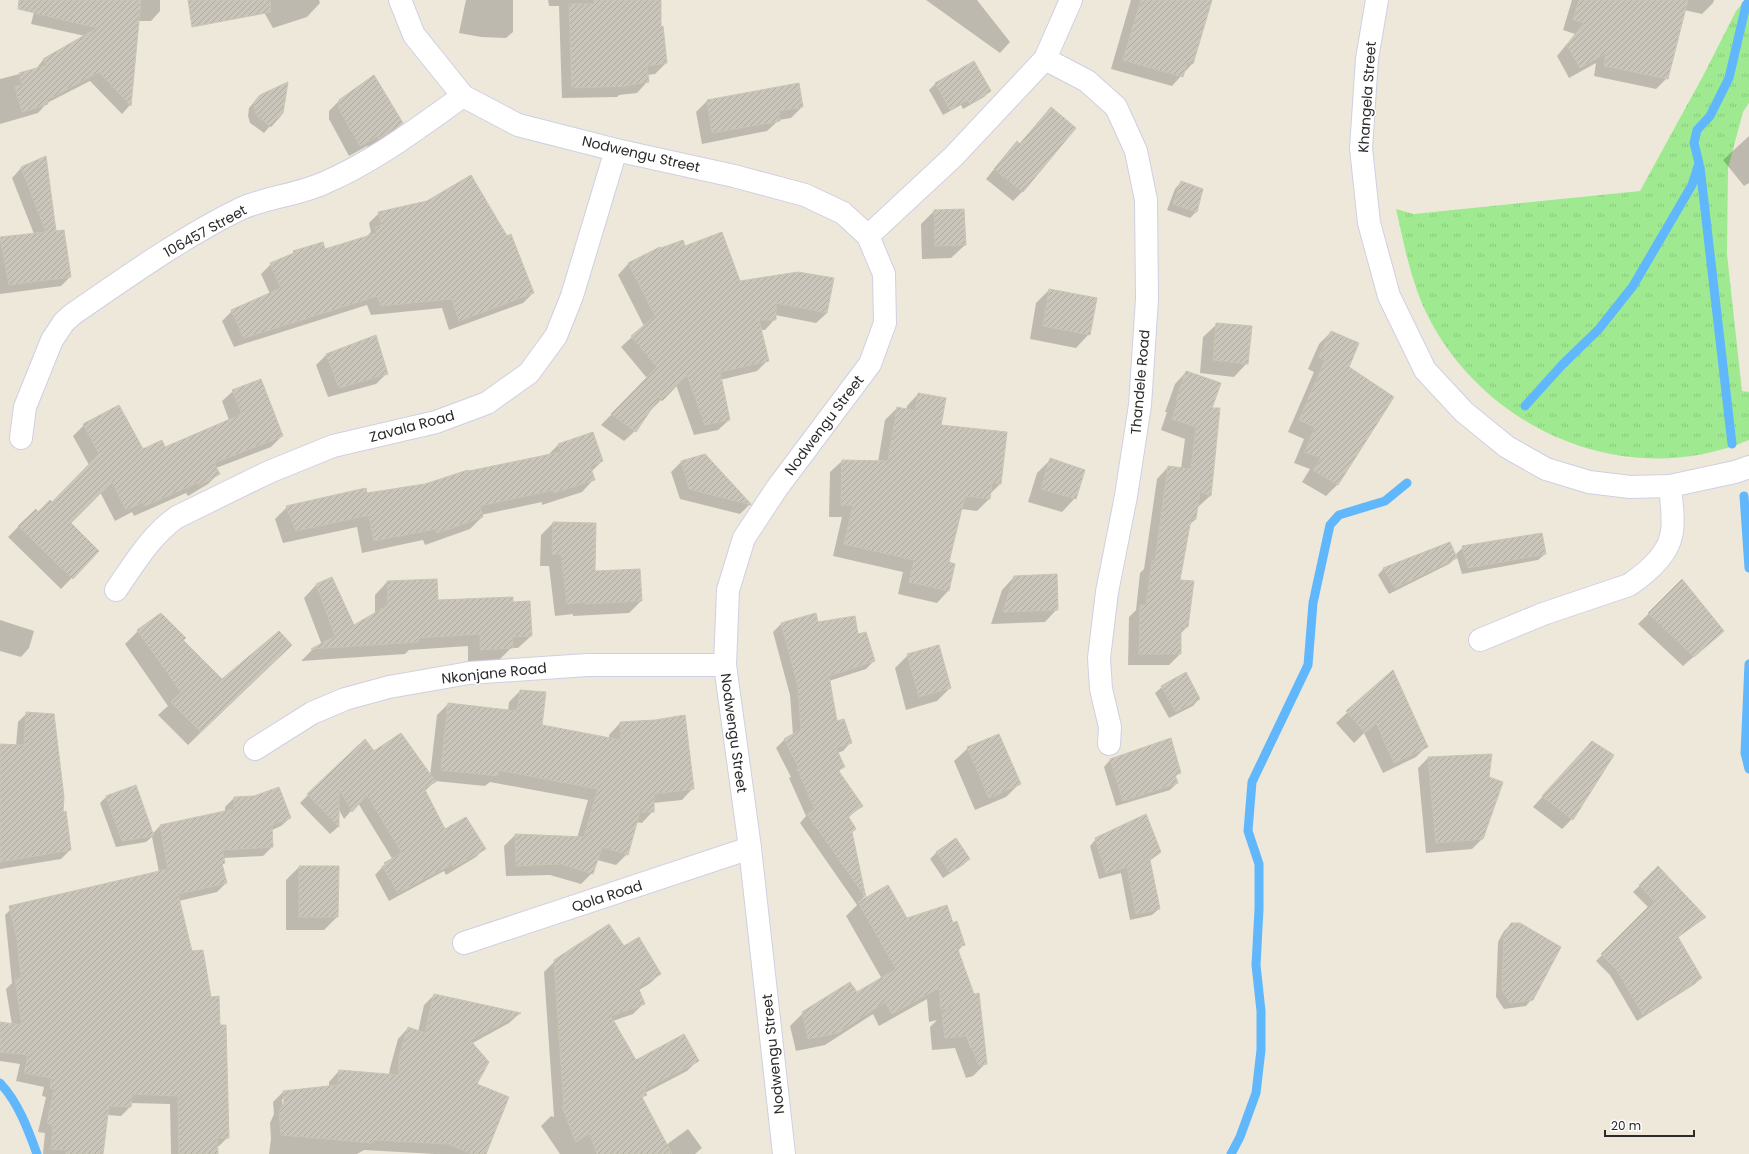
<svg xmlns="http://www.w3.org/2000/svg" width="1749" height="1154" font-family="Poppins,sans-serif">
  <style>
    .grass { fill: url(#grass-tufts) }
    .shadow { fill: #0003; fill-rule: evenodd }
    .lines { fill: none; stroke-linecap: round; stroke-linejoin: round }
    .stream { stroke: #61b7fc; stroke-width: 9 }
    .building { fill: url(#building-hatch); stroke: #c9c5b3 }
    .minor-casing { stroke: #cfcfe4; stroke-width: 24 }
    .tertiary-casing { stroke: #cfcfe4; stroke-width: 24 }
    .minor { stroke: #fff; stroke-width: 22 }
    .tertiary { stroke: #fff; stroke-width: 22 }
    .labels { text-anchor: middle; stroke-width: 3; stroke-linejoin: round; paint-order: stroke }
    .street-label { font-size: 14px; fill: #2a2a2a; stroke: #fff }
  </style>
  <defs>
    <pattern id="grass-tufts" width="24" height="20" patternUnits="userSpaceOnUse"><rect width="24" height="20" fill="#9fea90"/><path d="M3 7l-1-3M5 7V3M7 7l1-3M15 17l-1-3M17 17v-4M19 17l1-3" fill="none" stroke="#89c97c"/></pattern>
    <pattern id="building-hatch" width="6" height="6" patternUnits="userSpaceOnUse"><rect width="6" height="6" fill="#c9c5ba"/><path d="M-1 1l2-2M0 6l6-6M5 7l2-2" fill="none" stroke="#ada9a0"/></pattern>
  </defs>
  <rect width="100%" height="100%" fill="#eee8da"/>
  <!-- grass -->
  <path class="grass" d="M 1745,0 L 1749,0 L 1749,103 L 1743,112 L 1728,168 L 1727,254 L 1742,391 L 1749,392 L 1749,440 C 1630,490 1493,434 1432,324 C 1412,288 1405,248 1396,209 L 1414,214 L 1640,191 L 1703,76 L 1736,11 Z"/>
  <!-- shadow -->
  <path class="shadow" d="M 37,0 L 160,0 L 160,11 L 151,21 L 138,21 L 130,105 L 122,114 L 90,81 L 47,103 L 38,113 L 0,124 L 0,79 L 35,70 L 43,60 L 85,36 L 31,24 Z
    M 257,0 L 319,0 L 320,3 L 307,17 L 273,28 Z
    M 466,0 L 513,0 L 513,32 L 506,38 L 481,37 L 459,33 Z
    M 548,0 L 660,0 L 660,28 L 666,63 L 655,74 L 647,75 L 647,82 L 637,93 L 619,95 L 617,97 L 562,98 L 559,6 L 549,6 Z
    M 926,0 L 977,0 L 1010,42 L 1000,53 Z
    M 1131,0 L 1211,0 L 1192,64 L 1172,86 L 1111,69 Z
    M 1572,0 L 1714,0 L 1713,3 L 1702,14 L 1684,10 L 1667,78 L 1656,89 L 1594,76 L 1596,63 L 1569,78 L 1557,56 L 1575,34 L 1563,30 Z
    M 935,84 L 990,91 L 984,97 L 963,109 L 961,105 L 943,115 L 929,90 Z
    M 260,95 L 282,112 L 264,133 L 250,123 L 248,116 L 249,108 Z
    M 339,101 L 402,123 L 392,133 L 369,148 L 367,146 L 349,156 L 329,119 L 329,111 Z
    M 707,101 L 802,107 L 791,118 L 779,120 L 767,131 L 702,144 L 696,112 Z
    M 1051,108 L 1023,191 L 1013,201 L 986,179 L 1008,152 L 1017,143 L 1019,144 Z
    M 1749,136 L 1749,183 L 1744,186 L 1723,160 Z
    M 45,158 L 55,232 L 70,277 L 61,286 L 0,294 L 0,239 L 34,234 L 12,178 L 21,168 Z
    M 1181,182 L 1202,189 L 1196,212 L 1190,218 L 1167,210 L 1175,189 Z
    M 427,202 L 533,293 L 523,303 L 449,330 L 442,308 L 371,315 L 367,305 L 234,347 L 222,321 L 232,311 L 270,294 L 261,274 L 271,264 L 290,256 L 294,252 L 322,243 L 324,250 L 366,237 L 371,232 L 369,223 L 379,213 Z
    M 964,210 L 965,245 L 951,258 L 922,259 L 921,224 L 934,211 Z
    M 685,248 L 739,282 L 827,313 L 816,323 L 775,315 L 775,319 L 765,330 L 760,330 L 768,360 L 757,371 L 720,380 L 729,420 L 718,430 L 694,435 L 676,385 L 651,410 L 651,408 L 635,431 L 624,441 L 601,425 L 647,378 L 621,347 L 644,326 L 618,275 L 628,264 L 660,249 Z
    M 1049,290 L 1089,334 L 1076,348 L 1030,339 L 1036,303 Z
    M 1217,324 L 1247,363 L 1234,377 L 1200,373 L 1203,337 Z
    M 1331,332 L 1347,367 L 1393,397 L 1337,485 L 1326,496 L 1302,482 L 1310,469 L 1294,463 L 1304,439 L 1288,432 L 1314,372 L 1308,369 L 1319,344 Z
    M 376,336 L 386,374 L 376,384 L 328,397 L 316,365 L 326,355 Z
    M 1186,372 L 1211,408 L 1219,409 L 1210,496 L 1198,507 L 1197,507 L 1196,519 L 1189,525 L 1179,581 L 1187,627 L 1180,634 L 1180,654 L 1169,665 L 1128,665 L 1129,617 L 1136,610 L 1140,573 L 1144,569 L 1157,479 L 1168,467 L 1181,469 L 1185,439 L 1161,430 L 1167,412 L 1165,412 L 1175,384 Z
    M 233,391 L 282,436 L 271,447 L 216,468 L 219,473 L 208,484 L 188,496 L 186,493 L 134,516 L 132,512 L 115,521 L 100,492 L 70,523 L 98,551 L 61,589 L 8,537 L 35,510 L 38,513 L 52,503 L 89,465 L 73,436 L 84,425 L 142,451 L 165,449 L 229,420 L 222,401 Z
    M 918,394 L 940,426 L 1000,484 L 990,494 L 989,499 L 977,511 L 961,509 L 948,563 L 954,564 L 948,591 L 937,603 L 898,594 L 903,572 L 833,556 L 842,517 L 829,517 L 830,472 L 842,461 L 878,462 L 885,420 L 897,408 L 906,410 L 907,406 Z
    M 558,445 L 602,461 L 591,472 L 594,479 L 582,492 L 542,505 L 542,502 L 481,515 L 482,517 L 470,529 L 425,545 L 423,540 L 362,553 L 357,527 L 283,543 L 275,519 L 287,507 L 425,485 L 468,472 L 547,456 Z
    M 704,455 L 750,504 L 740,514 L 680,499 L 671,472 L 681,462 Z
    M 1050,460 L 1075,498 L 1062,512 L 1028,502 L 1037,473 Z
    M 553,523 L 594,572 L 641,601 L 629,613 L 573,616 L 573,614 L 555,616 L 549,566 L 540,566 L 541,535 Z
    M 1463,547 L 1545,554 L 1538,560 L 1462,574 L 1456,554 Z
    M 1456,558 L 1449,564 L 1389,594 L 1378,575 L 1384,568 Z
    M 1014,577 L 1057,609 L 1045,622 L 991,624 L 1002,590 Z
    M 332,579 L 354,626 L 375,614 L 375,595 L 387,582 L 436,580 L 437,602 L 512,603 L 531,636 L 518,648 L 511,648 L 499,660 L 468,662 L 468,646 L 409,650 L 405,654 L 301,661 L 312,650 L 322,645 L 304,598 L 316,585 Z
    M 1678,585 L 1723,631 L 1683,666 L 1638,624 Z
    M 0,620 L 34,631 L 29,648 L 21,657 L 0,651 Z
    M 818,623 L 858,636 L 874,661 L 866,669 L 829,681 L 836,722 L 851,742 L 843,751 L 837,753 L 844,767 L 838,772 L 861,806 L 848,818 L 864,897 L 860,901 L 906,919 L 953,924 L 964,944 L 958,951 L 986,1063 L 973,1076 L 966,1078 L 955,1048 L 932,1050 L 930,1027 L 937,1020 L 929,1022 L 927,999 L 879,1026 L 873,1014 L 825,1045 L 796,1051 L 790,1026 L 803,1013 L 856,993 L 882,979 L 846,916 L 857,905 L 800,823 L 806,816 L 789,778 L 791,777 L 776,748 L 785,739 L 793,735 L 790,695 L 773,632 L 781,624 ZM 965,1032 L 971,1042 L 971,1048 Z
    M 138,631 L 182,640 L 222,681 L 277,658 L 188,745 L 158,715 L 168,706 L 125,644 Z
    M 908,655 L 950,688 L 937,701 L 906,710 L 895,668 Z
    M 1392,671 L 1427,746 L 1416,757 L 1383,773 L 1364,733 L 1354,743 L 1336,723 Z
    M 1162,687 L 1199,699 L 1193,706 L 1169,718 L 1155,693 Z
    M 520,691 L 541,726 L 609,739 L 609,735 L 620,723 L 693,788 L 682,800 L 653,803 L 653,811 L 642,823 L 636,822 L 627,854 L 616,865 L 597,860 L 592,873 L 581,884 L 550,875 L 506,876 L 504,846 L 515,835 L 577,838 L 588,800 L 490,782 L 485,786 L 435,781 L 425,791 L 445,830 L 484,849 L 476,857 L 446,875 L 444,871 L 389,901 L 375,875 L 385,864 L 393,860 L 358,803 L 344,819 L 338,808 L 338,827 L 330,834 L 300,803 L 308,795 L 373,752 L 430,776 L 437,715 L 448,704 L 508,711 L 509,702 Z
    M 27,713 L 62,814 L 70,850 L 61,859 L 0,869 L 0,745 L 16,746 L 18,722 Z
    M 1170,739 L 1179,773 L 1175,777 L 1177,783 L 1170,790 L 1116,806 L 1104,767 L 1110,760 Z
    M 968,748 L 1019,784 L 1006,797 L 975,810 L 954,761 Z
    M 1582,753 L 1572,819 L 1562,829 L 1533,807 Z
    M 1428,758 L 1482,839 L 1472,849 L 1426,853 L 1418,768 Z
    M 106,797 L 152,834 L 160,826 L 225,812 L 225,807 L 234,798 L 290,818 L 281,826 L 272,830 L 272,847 L 263,856 L 223,858 L 224,863 L 222,865 L 226,883 L 217,892 L 179,901 L 228,1137 L 219,1146 L 217,1146 L 217,1154 L 171,1154 L 170,1104 L 130,1103 L 130,1107 L 121,1116 L 107,1115 L 102,1154 L 43,1154 L 45,1133 L 38,1132 L 46,1097 L 42,1096 L 44,1087 L 16,1081 L 20,1064 L 0,1061 L 0,1024 L 12,1025 L 6,989 L 12,983 L 5,915 L 14,906 L 159,872 L 152,837 L 146,842 L 116,847 L 100,803 Z
    M 1096,839 L 1160,852 L 1149,861 L 1159,909 L 1152,915 L 1130,920 L 1121,873 L 1099,879 L 1090,846 Z
    M 956,840 L 969,859 L 963,865 L 943,878 L 930,859 L 936,853 Z
    M 299,867 L 338,867 L 337,917 L 324,930 L 286,930 L 286,880 Z
    M 1658,868 L 1705,917 L 1677,938 L 1701,978 L 1695,984 L 1637,1021 L 1610,975 L 1596,961 L 1649,908 L 1633,892 Z
    M 1511,924 L 1532,999 L 1526,1006 L 1504,1009 L 1496,997 L 1498,942 L 1504,931 Z
    M 624,947 L 660,974 L 649,984 L 639,990 L 644,1003 L 633,1014 L 613,1021 L 635,1061 L 697,1061 L 687,1071 L 645,1093 L 642,1099 L 666,1145 L 688,1129 L 702,1148 L 695,1154 L 560,1154 L 541,1126 L 551,1116 L 554,1117 L 544,972 L 555,961 Z
    M 434,995 L 519,1014 L 509,1023 L 471,1044 L 485,1154 L 435,1154 L 364,1150 L 357,1154 L 269,1154 L 271,1139 L 270,1123 L 274,1114 L 273,1102 L 283,1092 L 329,1087 L 329,1082 L 339,1071 L 389,1075 L 390,1068 L 398,1039 L 408,1028 L 418,1032 L 424,1005 ZM 282,1099 L 285,1099 L 283,1108 Z"/>
  <g class="lines">
    <!-- stream -->
    <path class="stream" d="M 1700,167 L 1732,444
      M 1525,406 L 1562,365 L 1599,329 L 1633,286 L 1692,185 L 1699,163 L 1694,143 L 1697,130 L 1710,116 L 1729,78 L 1746,5 L 1749,2
      M 1744,496 L 1749,568
      M 1749,664 L 1745,753 L 1749,769
      M 0,1083 C 18,1102 28,1129 37,1154
      M 1231,1154 L 1240,1137 L 1256,1093 L 1261,1050 L 1261,1011 L 1256,965 L 1259,909 L 1259,864 L 1248,831 L 1252,782 L 1308,665 L 1313,603 L 1330,525 L 1339,515 L 1385,501 L 1407,483"/>
  </g>
  <!-- building -->
  <path class="building" d="M 19,0 L 141,0 L 131,106 L 99,72 L 47,100 L 48,104 L 22,112 L 15,87 L 22,85 L 19,73 L 47,65 L 43,59 L 97,28 L 18,9 Z
    M 188,0 L 270,0 L 271,12 L 192,27 Z
    M 594,0 L 661,0 L 661,27 L 663,26 L 667,63 L 647,66 L 649,82 L 629,85 L 629,86 L 572,88 L 569,4 L 594,4 Z
    M 1141,0 L 1212,0 L 1193,64 L 1187,62 L 1183,77 L 1123,60 Z
    M 1579,0 L 1688,0 L 1668,79 L 1604,66 L 1606,53 L 1580,68 L 1567,45 L 1584,23 L 1573,20 Z
    M 974,61 L 991,91 L 970,104 L 967,100 L 950,110 L 935,83 Z
    M 374,75 L 403,123 L 379,139 L 378,136 L 360,146 L 339,109 L 339,100 Z
    M 288,82 L 283,113 L 271,127 L 257,116 L 254,109 L 255,101 L 260,95 Z
    M 799,83 L 803,107 L 779,111 L 780,121 L 712,133 L 707,100 Z
    M 1051,107 L 1076,128 L 1023,192 L 994,169 L 1017,141 L 1020,144 Z
    M 46,156 L 56,231 L 64,230 L 71,277 L 9,285 L 0,237 L 46,232 L 21,167 Z
    M 471,175 L 507,236 L 511,234 L 534,293 L 459,321 L 452,299 L 381,306 L 377,296 L 244,338 L 231,310 L 281,288 L 270,263 L 294,253 L 293,251 L 323,242 L 325,249 L 377,233 L 375,227 L 382,225 L 378,212 L 427,201 Z
    M 1181,181 L 1203,189 L 1197,212 L 1173,204 Z
    M 964,209 L 966,245 L 935,246 L 934,210 Z
    M 722,232 L 740,281 L 798,272 L 834,278 L 827,313 L 776,303 L 776,320 L 759,320 L 769,361 L 720,372 L 730,420 L 705,425 L 687,375 L 662,401 L 660,396 L 636,432 L 611,414 L 657,367 L 631,336 L 655,316 L 628,263 L 660,247 L 661,248 L 683,240 L 685,246 Z
    M 1049,289 L 1097,298 L 1090,335 L 1043,326 Z
    M 1216,323 L 1252,326 L 1248,364 L 1213,360 Z
    M 1331,331 L 1359,343 L 1349,367 L 1394,397 L 1338,485 L 1313,470 L 1321,458 L 1305,452 L 1315,427 L 1299,420 L 1325,360 L 1319,357 Z
    M 376,335 L 388,374 L 339,388 L 326,354 Z
    M 1186,371 L 1221,383 L 1212,408 L 1220,408 L 1211,496 L 1200,492 L 1196,519 L 1191,519 L 1180,580 L 1194,581 L 1188,627 L 1181,627 L 1181,654 L 1139,654 L 1140,605 L 1146,605 L 1152,561 L 1155,561 L 1168,466 L 1191,469 L 1196,427 L 1172,419 L 1178,401 L 1176,400 Z
    M 261,379 L 283,436 L 214,463 L 220,474 L 199,486 L 197,483 L 145,506 L 143,502 L 126,510 L 112,482 L 71,523 L 99,551 L 73,579 L 18,526 L 36,509 L 38,512 L 50,500 L 52,502 L 99,454 L 83,424 L 119,405 L 143,449 L 162,440 L 165,447 L 242,414 L 232,390 Z
    M 918,393 L 946,398 L 941,425 L 1007,432 L 1001,484 L 992,482 L 990,499 L 965,496 L 949,562 L 955,564 L 949,591 L 909,582 L 914,560 L 844,544 L 853,505 L 841,505 L 842,460 L 888,461 L 897,407 L 915,411 Z
    M 593,432 L 603,461 L 590,466 L 595,480 L 554,493 L 554,490 L 480,506 L 483,517 L 437,533 L 435,529 L 374,541 L 369,515 L 296,531 L 286,506 L 366,488 L 367,493 L 425,484 L 468,470 L 469,471 L 561,452 L 558,444 Z
    M 705,454 L 751,504 L 751,505 L 689,489 L 681,461 Z
    M 1050,458 L 1085,470 L 1076,499 L 1041,489 Z
    M 553,522 L 596,523 L 595,571 L 640,569 L 642,601 L 585,604 L 585,602 L 567,604 L 561,554 L 552,554 Z
    M 1542,533 L 1546,554 L 1468,568 L 1462,546 Z
    M 1450,542 L 1457,558 L 1395,588 L 1383,568 Z
    M 1057,574 L 1058,610 L 1003,612 L 1014,576 Z
    M 332,577 L 354,625 L 388,605 L 387,581 L 437,579 L 438,600 L 513,597 L 513,602 L 530,601 L 532,636 L 512,637 L 513,648 L 480,650 L 480,634 L 418,638 L 418,642 L 311,649 L 335,636 L 316,584 Z
    M 1682,579 L 1724,631 L 1694,657 L 1648,613 Z
    M 161,613 L 186,638 L 183,640 L 222,679 L 279,631 L 292,645 L 201,732 L 171,702 L 181,692 L 137,630 Z
    M 816,613 L 818,622 L 855,616 L 858,634 L 866,632 L 875,661 L 829,676 L 837,721 L 844,719 L 852,743 L 836,748 L 845,767 L 838,770 L 863,806 L 848,816 L 856,829 L 852,832 L 866,898 L 807,814 L 815,809 L 797,769 L 799,768 L 784,739 L 801,729 L 798,686 L 781,623 Z
    M 939,645 L 951,688 L 919,697 L 907,654 Z
    M 1393,670 L 1428,747 L 1394,763 L 1376,723 L 1365,733 L 1346,711 Z
    M 1186,672 L 1200,699 L 1176,712 L 1161,686 Z
    M 520,690 L 546,692 L 542,725 L 621,740 L 620,722 L 655,720 L 685,715 L 694,789 L 654,794 L 654,812 L 640,812 L 628,855 L 602,847 L 593,874 L 561,864 L 516,866 L 515,834 L 584,837 L 598,789 L 498,770 L 498,776 L 441,770 L 448,703 L 517,711 Z
    M 26,712 L 54,714 L 64,797 L 63,812 L 66,811 L 71,850 L 0,862 L 0,744 L 24,745 Z
    M 401,733 L 436,782 L 424,788 L 445,829 L 466,817 L 486,849 L 454,867 L 452,864 L 398,893 L 382,866 L 387,866 L 384,863 L 402,853 L 367,795 L 352,812 L 339,788 L 339,827 L 307,794 L 365,739 L 374,751 Z
    M 999,734 L 1021,784 L 989,798 L 967,747 Z
    M 1171,738 L 1181,773 L 1175,775 L 1178,783 L 1123,801 L 1110,759 Z
    M 1592,741 L 1614,755 L 1573,820 L 1542,796 Z
    M 1492,754 L 1489,777 L 1503,782 L 1483,839 L 1436,843 L 1428,757 Z
    M 136,785 L 154,836 L 122,841 L 106,796 Z
    M 279,787 L 291,818 L 272,825 L 273,847 L 222,850 L 225,863 L 222,864 L 227,883 L 178,894 L 192,951 L 203,950 L 211,997 L 219,996 L 220,1025 L 226,1025 L 229,1138 L 217,1138 L 218,1154 L 179,1154 L 178,1096 L 132,1094 L 131,1107 L 109,1106 L 103,1154 L 66,1154 L 66,1150 L 51,1149 L 53,1125 L 47,1123 L 54,1089 L 50,1088 L 52,1078 L 24,1073 L 28,1055 L 0,1052 L 0,1022 L 22,1025 L 15,979 L 21,978 L 17,939 L 9,906 L 168,869 L 160,825 L 234,809 L 234,797 L 254,796 Z
    M 1146,814 L 1161,852 L 1150,860 L 1160,909 L 1136,914 L 1127,867 L 1106,873 L 1095,838 Z
    M 956,838 L 970,859 L 950,873 L 936,852 Z
    M 299,866 L 339,866 L 338,917 L 299,917 Z
    M 1658,866 L 1706,917 L 1678,937 L 1702,978 L 1643,1015 L 1616,969 L 1601,954 L 1654,901 L 1639,885 Z
    M 888,885 L 907,918 L 947,905 L 953,923 L 957,921 L 965,945 L 957,947 L 974,994 L 979,993 L 987,1064 L 979,1066 L 967,1036 L 945,1038 L 942,1014 L 954,1007 L 941,1010 L 939,988 L 892,1014 L 885,1002 L 838,1033 L 808,1039 L 802,1012 L 850,982 L 857,992 L 896,969 L 858,902 Z
    M 1511,923 L 1520,923 L 1561,947 L 1533,1000 L 1510,1003 L 1502,990 L 1504,935 Z
    M 609,924 L 624,946 L 639,937 L 661,974 L 638,987 L 645,1004 L 611,1016 L 636,1060 L 684,1034 L 699,1061 L 644,1090 L 647,1095 L 642,1097 L 672,1154 L 597,1154 L 589,1133 L 576,1142 L 562,1107 L 564,1107 L 554,960 Z
    M 434,994 L 521,1013 L 470,1040 L 489,1062 L 477,1084 L 509,1097 L 486,1154 L 473,1154 L 448,1144 L 373,1140 L 372,1143 L 281,1135 L 279,1112 L 284,1102 L 283,1091 L 338,1085 L 339,1070 L 399,1075 L 399,1057 L 408,1027 L 425,1033 Z"/>
  <g class="lines">
    <!-- minor casing -->
    <g class="minor-casing">
      <path id="minor" d="M 1045,59 L 1087,81 L 1116,107 L 1136,151 L 1146,200 L 1147,299 L 1140,405 L 1126,496 L 1107,592 L 1099,658 L 1101,689 L 1110,727 L 1109,744
        M 868,236 L 953,157 L 1045,59 L 1071,0
        M 21,438 L 25,407 L 52,340 L 64,322 L 73,314 C 127,277 181,238 240,209 C 266,197 298,195 324,183 C 375,161 418,128 463,96
        M 116,590 C 134,564 151,535 177,517 L 269,472 L 333,446 L 436,422 L 487,403 L 529,373 L 556,336 L 572,296 L 616,150
        M 1480,640 L 1543,614 L 1629,585 C 1645,574 1667,556 1671,536 C 1675,522 1671,500 1670,486
        M 255,749 L 312,713 L 345,699 L 389,687 L 469,673 L 587,665 L 725,665
        M 464,943 L 750,848"/>
    </g>
    <!-- tertiary casing -->
    <g class="tertiary-casing">
      <path id="tertiary" d="M 400,0 L 414,35 L 463,96 L 518,125 L 616,150 L 734,176 L 805,195 L 843,213 L 868,236 L 884,274 L 885,323 L 870,364 L 777,488 L 744,538 L 728,590 L 725,665 L 750,848 L 784,1154
        M 1377,0 L 1367,59 L 1361,148 L 1369,223 L 1389,296 L 1425,370 L 1464,412 L 1507,447 L 1546,469 L 1589,482 L 1630,487 L 1670,486 L 1735,472 L 1749,467"/>
    </g>
    <!-- minor -->
    <use href="#minor" class="minor"/>
    <!-- tertiary -->
    <use href="#tertiary" class="tertiary"/>
  </g>
  <g class="labels">
    <!-- street labels -->
    <g class="street-label">
      <text transform="translate(1367 97) rotate(-86)" y="5">Khangela Street</text>
      <text transform="translate(641 154) rotate(13)" y="5">Nodwengu Street</text>
      <text transform="translate(205 231) rotate(-29)" y="5">106457 Street</text>
      <text transform="translate(1140 382) rotate(-85)" y="5">Thandele Road</text>
      <text transform="translate(824 425) rotate(-53)" y="5">Nodwengu Street</text>
      <text transform="translate(412 426) rotate(-15)" y="5">Zavala Road</text>
      <text transform="translate(494 673) rotate(-6)" y="5">Nkonjane Road</text>
      <text transform="translate(734 733) rotate(82)" y="5">Nodwengu Street</text>
      <text transform="translate(607 896) rotate(-18)" y="5">Qola Road</text>
      <text transform="translate(773 1054) rotate(-96)" y="5">Nodwengu Street</text>
    </g>
  </g>
  <!-- scale -->
  <path d="M1605 1130v6h89v-6" fill="none" stroke="#2a2a2a" stroke-width="2"/>
  <text x="1611" y="1130" font-size="12" fill="#2a2a2a" stroke="#ffffff" stroke-width="3" paint-order="stroke">20 m</text>
</svg>
